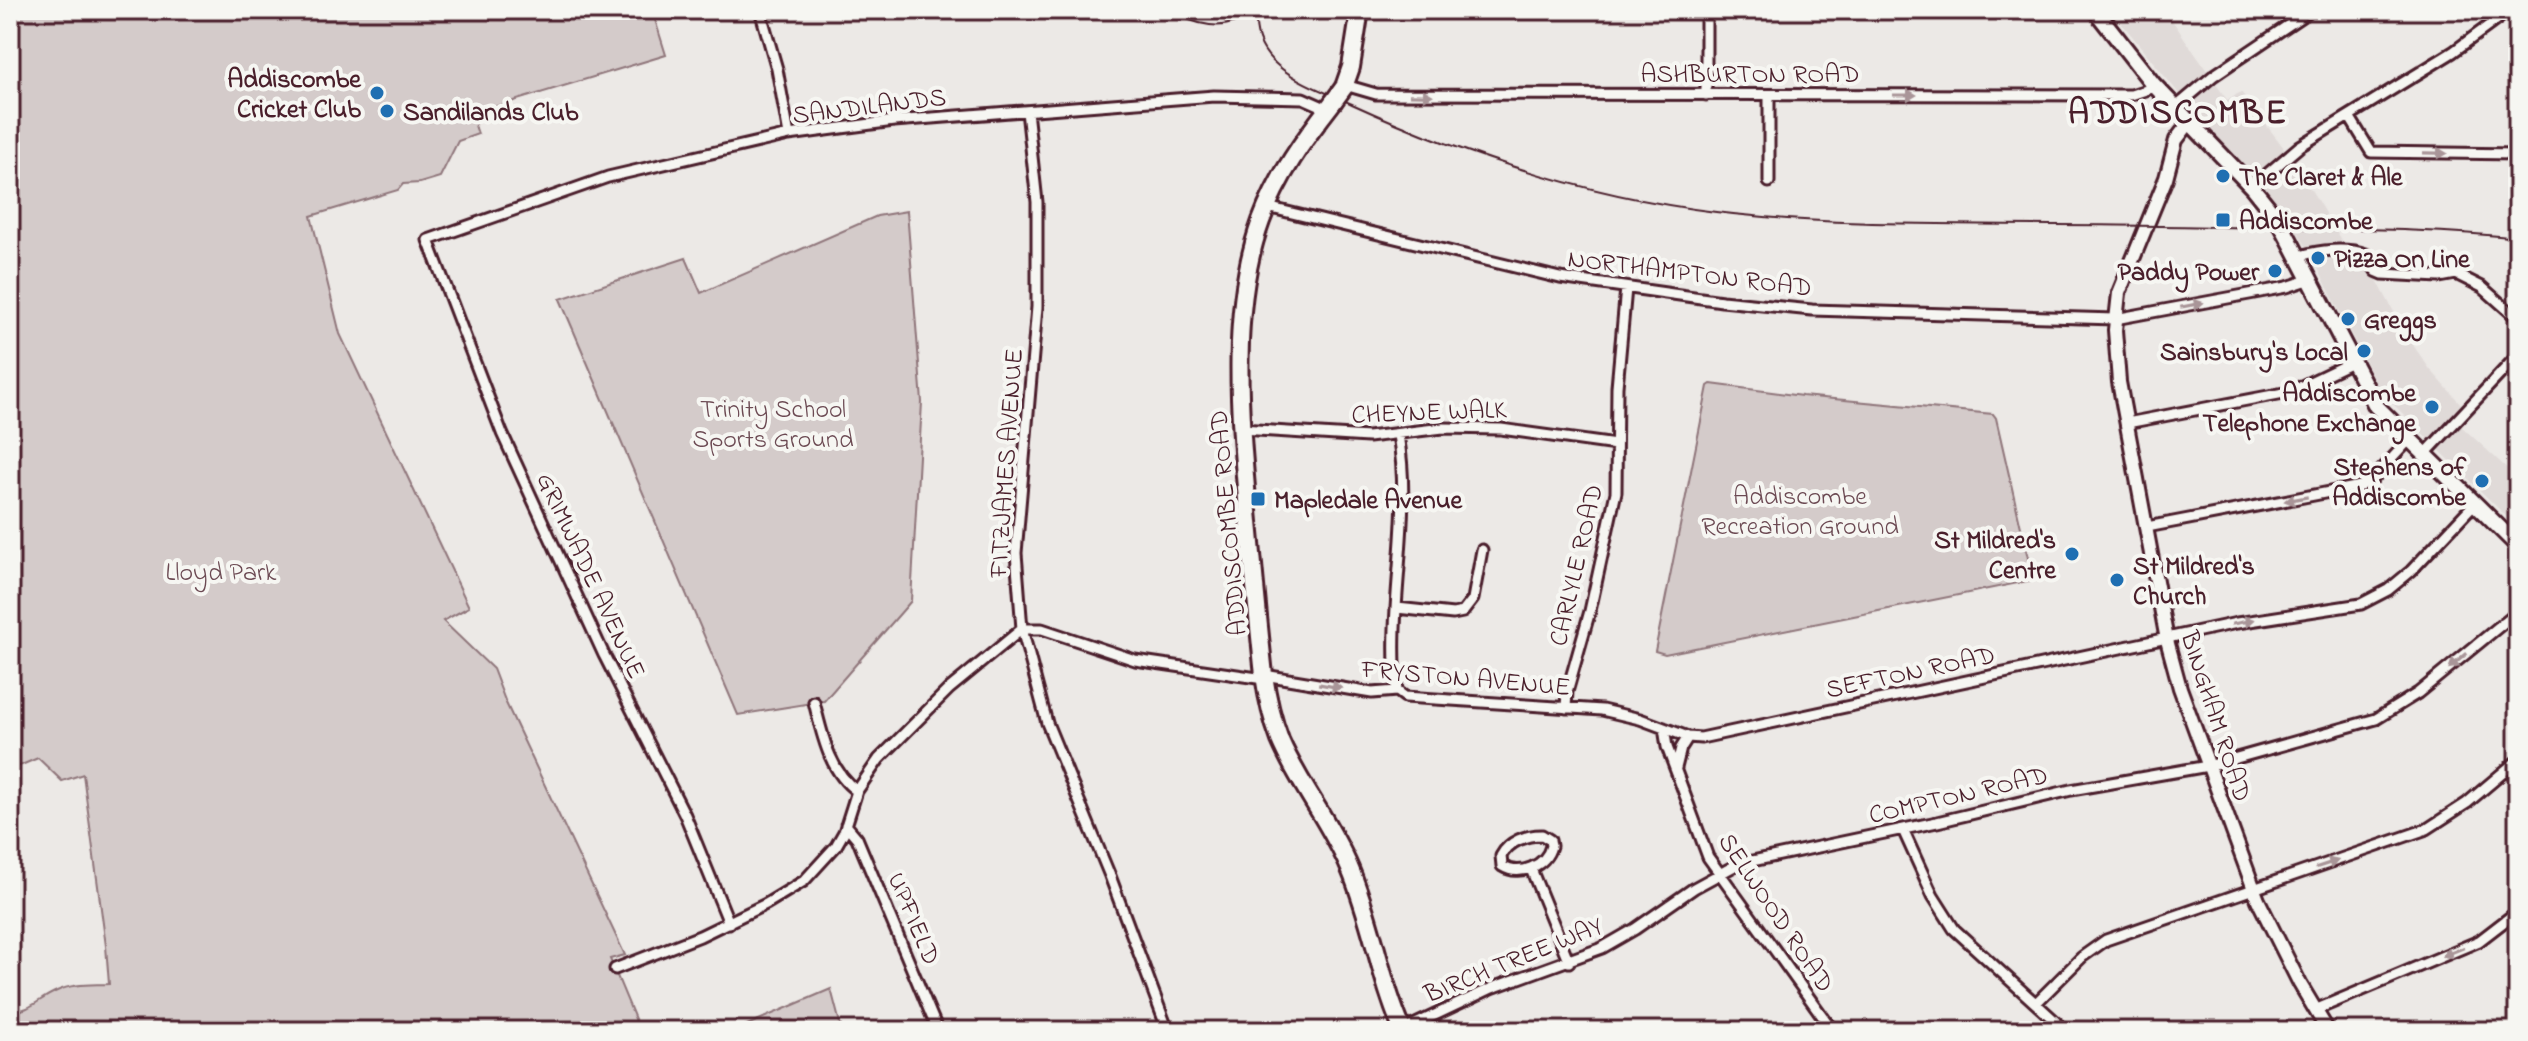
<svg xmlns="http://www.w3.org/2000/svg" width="2528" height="1041" font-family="'Indie Flower',sans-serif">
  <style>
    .built { fill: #e0dad8 }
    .green { fill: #d4cbca; stroke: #8f757a; stroke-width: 2 }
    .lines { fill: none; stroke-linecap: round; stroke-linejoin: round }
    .street-casing { stroke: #4a1f2b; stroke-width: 15 }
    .secondary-casing { stroke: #4a1f2b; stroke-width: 18 }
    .primary-casing { stroke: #4a1f2b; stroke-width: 20 }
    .highway-casing { stroke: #4a1f2b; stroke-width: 22 }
    .street { stroke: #f6f6f2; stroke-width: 9 }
    .secondary { stroke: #f6f6f2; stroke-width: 12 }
    .primary { stroke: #f6f6f2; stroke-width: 14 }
    .highway { stroke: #f6f6f2; stroke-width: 16 }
    .tram { stroke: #4a1f2b; stroke-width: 2 }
    .highway-bridge-casing { stroke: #4a1f2b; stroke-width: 22; stroke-linecap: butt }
    .highway-bridge { stroke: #f6f6f2; stroke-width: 16 }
    .oneway { fill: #a99598 }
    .poi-dot { fill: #1f6fb2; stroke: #f6f6f2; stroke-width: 3 }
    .labels { text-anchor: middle; stroke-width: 8; stroke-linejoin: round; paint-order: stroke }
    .street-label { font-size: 26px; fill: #4a1f2b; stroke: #f6f6f2 }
    .poi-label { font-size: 26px; font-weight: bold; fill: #4a1f2b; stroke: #f6f6f2; text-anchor: start }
    .park-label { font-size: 26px; fill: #6c4a53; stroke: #f6f6f2 }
    .district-label { font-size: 34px; font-weight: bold; letter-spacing: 2px; fill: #4a1f2b; stroke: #f6f6f2 }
  </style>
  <rect width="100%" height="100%" fill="#ece9e6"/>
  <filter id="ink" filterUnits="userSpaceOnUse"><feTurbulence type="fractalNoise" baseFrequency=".0125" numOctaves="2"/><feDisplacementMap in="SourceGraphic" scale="16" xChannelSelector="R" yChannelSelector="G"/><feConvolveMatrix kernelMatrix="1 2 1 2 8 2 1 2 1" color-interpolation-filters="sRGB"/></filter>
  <g filter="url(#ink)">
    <!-- built -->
    <path class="built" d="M 2134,10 L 2165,10 L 2227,100 L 2241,92 L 2294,161 L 2351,257 L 2359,256 L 2367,261 L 2406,335 L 2429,368 L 2461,404 L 2450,416 L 2511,472 L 2518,469 L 2518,528 L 2380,391 L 2311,255 L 2289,217 L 2185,101 L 2119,20 Z"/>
    <!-- green -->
    <path class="green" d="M 10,10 L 652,10 L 666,55 L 471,114 L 478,134 L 458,141 L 440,177 L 420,183 L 403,184 L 398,190 L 311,216 L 340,334 L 469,607 L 443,621 L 493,669 L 506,703 L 625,955 L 610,959 L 640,1031 L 10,1031 L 10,1012 C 31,1011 38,999 57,991 C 73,983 92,985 109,984 L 106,946 L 83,774 L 62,781 L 38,758 L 10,770 Z
      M 907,211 L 922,402 L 911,601 L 824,701 L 738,715 L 560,299 L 686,258 L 701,293 L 877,216 Z
      M 1711,384 L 1802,396 L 1993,414 L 1996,418 L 2033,580 L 1665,654 L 1655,651 L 1708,386 Z
      M 831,989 L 842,1031 L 733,1031 Z"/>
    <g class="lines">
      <!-- street casing -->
      <g class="street-casing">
        <path id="street" d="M 760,10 L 777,69 L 789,135
          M 2101,18 L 2114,10
          M 1345,85 L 1376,94 L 2131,95 L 2146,90 L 2153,84
          M 1706,95 L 1706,10
          M 2175,108 L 2213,76 L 2311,10
          M 1027,111 L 1037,202 L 1037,307 L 1016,553 L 1022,629 L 1047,723 L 1110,876 L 1168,1031
          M 2349,116 L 2371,152 L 2518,154
          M 1769,182 L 1769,96
          M 2252,187 L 2300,146 L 2453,52 L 2510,10
          M 1267,207 L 1560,278 L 1722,301 L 1812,310 L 2115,319 L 2287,287 L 2311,279
          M 2300,256 C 2320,250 2346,247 2366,254 L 2376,271 L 2383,274 L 2440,277 L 2456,274 L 2482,287 L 2518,319
          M 2127,423 L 2289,392 L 2352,362
          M 1241,429 L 1368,437 L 1443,428 L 1501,429 L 1616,445
          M 2425,454 L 2518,355
          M 2147,527 L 2361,486 L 2374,478 L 2409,440
          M 2507,536 L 2518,525
          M 1397,608 L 1453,614 L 1463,612 L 1473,599 L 1482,550
          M 1264,675 L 1372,693 L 1397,691 L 1405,697 L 1602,710 L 1640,719 L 1688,737 L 1701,738 L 2237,623 L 2361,604 L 2388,590 L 2411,571 L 2475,503
          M 1397,691 C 1387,606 1413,519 1398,435
          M 814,702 C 822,733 829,772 857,791
          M 1566,708 L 1567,692 L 1590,611 L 1616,492 L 1617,387 L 1626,288
          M 1664,728 L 1667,747 L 1708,857 L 1833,1031
          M 1676,768 L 1681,748 L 1688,737
          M 846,825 L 857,838 L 938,1031
          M 1903,830 L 1933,896 L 1954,929 L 2066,1031
          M 1542,835 L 1550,840 L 1551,846 C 1546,866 1520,877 1502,866 L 1501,856 C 1509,841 1526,835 1542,835 Z
          M 1531,869 L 1569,962
          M 729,923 L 685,815 L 604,655 L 502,433 L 428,240 L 608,177 L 789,135 L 894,121 L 1214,96 L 1303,98 L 1328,109
          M 615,969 L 700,936 L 766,904 L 804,881 L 836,846 L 844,832 L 857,791 L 879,759 L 949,689 L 1022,629 L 1042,629 L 1135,660 L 1264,679
          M 2036,1003 L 2082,957 L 2106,940 L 2427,829 L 2467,803 L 2518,760
          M 2315,1010 L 2479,941 L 2518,911
          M 1403,1030 L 1492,988 L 1602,948 L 1635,929 L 1694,888 L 1738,864 L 1937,822 L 2071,790 L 2208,766 L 2376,719 L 2418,693 L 2518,611"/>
      </g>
      <!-- secondary casing -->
      <g class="secondary-casing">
        <path id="secondary" d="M 2189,123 L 2176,140 L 2166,178 L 2119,293 L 2115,330 L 2119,382 L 2167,640 L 2180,688 L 2258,900 L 2300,984 L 2328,1031"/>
      </g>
      <!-- primary casing -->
      <g class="primary-casing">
        <path id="primary" d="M 2095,10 L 2153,84 L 2252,187 L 2280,222 L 2376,406 L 2518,546"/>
      </g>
      <!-- highway casing -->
      <g class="highway-casing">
        <path id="highway" d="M 1344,87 L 1351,67 L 1360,10
          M 1333,102 C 1304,139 1277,177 1261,221 C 1229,309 1240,419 1248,511 C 1253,565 1258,620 1264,675 C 1267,697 1272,719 1280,740 C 1299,785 1331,823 1350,869 C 1372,921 1380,979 1403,1031"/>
      </g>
      <!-- street -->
      <use href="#street" class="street"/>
      <!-- secondary -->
      <use href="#secondary" class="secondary"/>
      <!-- primary -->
      <use href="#primary" class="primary"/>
      <!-- highway -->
      <use href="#highway" class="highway"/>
      <!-- tram -->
      <path class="tram" d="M 1167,10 C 1192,23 1228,37 1250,10
        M 1257,10 C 1247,67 1310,85 1352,104 C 1468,157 1588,196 1716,212 C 1829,226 1943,224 2057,225 C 2132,225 2208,227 2284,228 C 2362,229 2440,229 2518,238"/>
      <!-- highway-bridge casing -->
      <g class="highway-bridge-casing">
        <path id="highway-bridge" d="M 1333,102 L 1344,87"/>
      </g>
      <!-- highway-bridge -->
      <use href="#highway-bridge" class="highway-bridge"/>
    </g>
    <!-- one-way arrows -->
    <defs><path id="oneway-solid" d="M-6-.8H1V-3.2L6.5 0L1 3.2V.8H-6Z" transform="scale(2)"/></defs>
    <g class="oneway">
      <use href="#oneway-solid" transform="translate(1421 95) rotate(1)"/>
      <use href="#oneway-solid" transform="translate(1905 95)"/>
      <use href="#oneway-solid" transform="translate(2435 153) rotate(1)"/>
      <use href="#oneway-solid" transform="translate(2192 305) rotate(-11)"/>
      <use href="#oneway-solid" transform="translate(2296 499) rotate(170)"/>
      <use href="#oneway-solid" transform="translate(2243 622) rotate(-11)"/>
      <use href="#oneway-solid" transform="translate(2458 661) rotate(140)"/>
      <use href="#oneway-solid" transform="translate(1330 686) rotate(10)"/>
      <use href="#oneway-solid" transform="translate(2327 864) rotate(-18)"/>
      <use href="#oneway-solid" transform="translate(2453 952) rotate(158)"/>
    </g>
  </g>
  <!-- markers -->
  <g class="poi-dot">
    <circle cx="377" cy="93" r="8"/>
    <circle cx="387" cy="111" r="8"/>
    <circle cx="2223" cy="176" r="8"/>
    <rect x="2215" y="212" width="16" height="16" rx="4"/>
    <circle cx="2318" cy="258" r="8"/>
    <circle cx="2275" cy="271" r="8"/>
    <circle cx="2348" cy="319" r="8"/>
    <circle cx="2364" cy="351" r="8"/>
    <circle cx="2432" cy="407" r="8"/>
    <circle cx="2482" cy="481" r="8"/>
    <rect x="1250" y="491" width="16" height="16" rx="4"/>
    <circle cx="2072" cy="554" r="8"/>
    <circle cx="2117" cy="580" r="8"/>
  </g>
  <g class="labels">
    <!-- street labels -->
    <g class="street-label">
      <text x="1750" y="82">ASHBURTON ROAD</text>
      <text transform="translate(869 105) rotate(-7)" y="9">SANDILANDS</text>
      <text transform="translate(1690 272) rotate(7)" y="9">NORTHAMPTON ROAD</text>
      <text transform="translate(1429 411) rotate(-2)" y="9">CHEYNE WALK</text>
      <text transform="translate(1005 463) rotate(-86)" y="9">FITZJAMES AVENUE</text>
      <text transform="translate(1227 523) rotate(-95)" y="9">ADDISCOMBE ROAD</text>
      <text transform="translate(1575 565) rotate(-77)" y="9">CARLYLE ROAD</text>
      <text transform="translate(592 575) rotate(65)" y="9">GRIMWADE AVENUE</text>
      <text transform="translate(1910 671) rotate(-12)" y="9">SEFTON ROAD</text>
      <text transform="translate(1466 677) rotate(5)" y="9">FRYSTON AVENUE</text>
      <text transform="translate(2217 716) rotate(72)" y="9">BINGHAM ROAD</text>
      <text transform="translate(1958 794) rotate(-13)" y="9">COMPTON ROAD</text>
      <text transform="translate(1777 912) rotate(56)" y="9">SELWOOD ROAD</text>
      <text transform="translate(915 918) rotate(67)" y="9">UPFIELD</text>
      <text transform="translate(1513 959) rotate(-22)" y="9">BIRCH TREE WAY</text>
    </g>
    <!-- poi labels -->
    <g class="poi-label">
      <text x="361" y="87" text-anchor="end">Addiscombe<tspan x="361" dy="30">Cricket Club</tspan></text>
      <text x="403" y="120">Sandilands Club</text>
      <text x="2239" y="185">The Claret &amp; Ale</text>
      <text x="2239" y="229">Addiscombe</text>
      <text x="2334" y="267">Pizza On Line</text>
      <text x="2259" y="280" text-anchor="end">Paddy Power</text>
      <text x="2364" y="328">Greggs</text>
      <text x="2348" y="360" text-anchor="end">Sainsbury's Local</text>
      <text x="2416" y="401" text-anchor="end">Addiscombe<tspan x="2416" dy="30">Telephone Exchange</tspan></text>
      <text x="2466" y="475" text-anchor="end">Stephens of<tspan x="2466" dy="30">Addiscombe</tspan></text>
      <text x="1274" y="508">Mapledale Avenue</text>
      <text x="2056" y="548" text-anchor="end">St Mildred's<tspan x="2056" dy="30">Centre</tspan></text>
      <text x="2133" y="574">St Mildred's<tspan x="2133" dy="30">Church</tspan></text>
    </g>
    <!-- park labels -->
    <g class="park-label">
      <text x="773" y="417">Trinity School<tspan x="773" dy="30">Sports Ground</tspan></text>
      <text x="1800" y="504">Addiscombe<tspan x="1800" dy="30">Recreation Ground</tspan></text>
      <text x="221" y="580">Lloyd Park</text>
    </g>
    <!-- district labels -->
    <g class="district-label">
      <text x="2178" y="123">ADDISCOMBE</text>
    </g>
  </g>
  <!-- margin -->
  <rect width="2528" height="1041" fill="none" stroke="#f6f6f2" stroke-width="40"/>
  <rect x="20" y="20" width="2488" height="1001" fill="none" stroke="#4a1f2b" stroke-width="3" filter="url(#ink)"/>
</svg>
